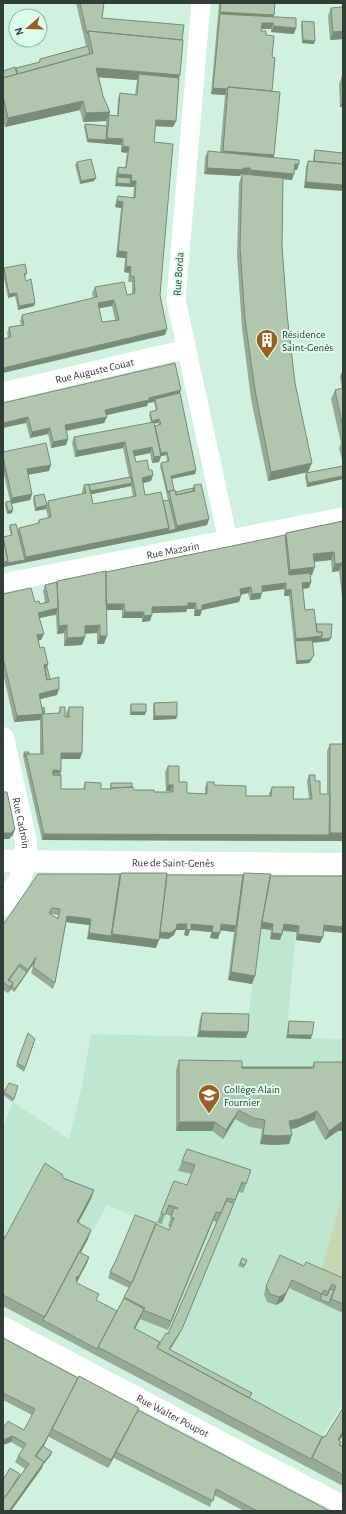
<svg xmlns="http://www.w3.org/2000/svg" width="346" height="1514" font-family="'Alegreya Sans',sans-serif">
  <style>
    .built { fill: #bee7d1 }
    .green { fill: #cad6af }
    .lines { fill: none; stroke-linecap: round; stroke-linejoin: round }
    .street { stroke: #fff; stroke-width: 19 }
    .secondary { stroke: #fff; stroke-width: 22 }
    .wall { fill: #97aa95; fill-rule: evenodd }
    .shaded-wall { fill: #7b8b79 }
    .building { fill: #b0c6ad; stroke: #7b8b79; fill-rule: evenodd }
    .labels { text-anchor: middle; stroke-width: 4; stroke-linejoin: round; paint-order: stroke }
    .street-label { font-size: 11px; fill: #313e37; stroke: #ddfeed }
    .poi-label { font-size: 11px; fill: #313e37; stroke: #ddfeed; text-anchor: start }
  </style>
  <rect width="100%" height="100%" fill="#d0f1df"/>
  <!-- built -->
  <path class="built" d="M 301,882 L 286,1038 L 343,1039 L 343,1403 L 318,1444 L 320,1445 L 308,1467 L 95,1355 L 121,1306 L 155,1224 L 107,1205 L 41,1326 L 3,1306 L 3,1193 L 5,1187 L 3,1186 L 3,1128 L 13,1102 L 69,1139 L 81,1090 L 91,1034 L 246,1038 L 259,928 Z"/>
  <!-- green -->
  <path class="green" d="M 343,1193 L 343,1279 L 321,1272 Z"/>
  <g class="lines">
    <!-- street -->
    <g class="street">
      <path d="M 201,3 L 176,300 L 228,540"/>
      <path id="s1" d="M 3,392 L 186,349"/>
      <path id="s2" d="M 3,583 L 343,517"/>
      <path id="s3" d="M 3,1326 L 343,1505"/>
    </g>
    <!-- secondary -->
    <g class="secondary">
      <path id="s4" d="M 3,738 L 26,842 L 26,861 L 19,881 L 3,905"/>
      <path id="s5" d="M 3,861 L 343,864"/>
    </g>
  </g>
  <!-- wall -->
  <path class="wall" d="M 76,3 L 104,3 L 102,18 L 179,78 L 176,121 L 173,127 L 155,126 L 154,142 L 160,295 L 165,335 L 8,338 L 7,333 L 9,327 L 21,325 L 20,321 L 22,315 L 93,298 L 92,293 L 95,287 L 127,295 L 132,294 L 132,282 L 128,282 L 129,273 L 124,272 L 125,258 L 116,257 L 121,208 L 115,207 L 116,202 L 118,196 L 133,198 L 134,187 L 115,186 L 116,173 L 118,167 L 125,167 L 127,153 L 121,152 L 121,145 L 87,142 L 84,127 L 85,124 L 106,126 L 106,121 L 109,115 L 106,121 L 83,122 L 80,110 L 5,127 L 3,120 L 3,71 L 16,70 L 16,68 L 38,63 L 40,59 L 86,46 ZM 99,77 L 137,80 L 135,95 L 120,93 L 118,99 L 117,116 L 109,115 L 110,112 L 103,96 ZM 112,306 L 115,320 L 102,322 L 99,308 Z
    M 219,3 L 275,3 L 274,17 L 294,34 L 271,32 L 271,29 L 261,29 L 261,31 L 266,35 L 272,57 L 272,91 L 274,155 L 274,157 L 297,170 L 294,170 L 292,180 L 283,179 L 282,246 L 287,314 L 295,383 L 308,472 L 268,481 L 251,399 L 242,328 L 237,256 L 239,183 L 242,174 L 248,175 L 248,174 L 241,174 L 240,176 L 204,174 L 205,157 L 208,151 L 220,153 L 225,95 L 211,94 Z
    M 343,7 L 343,39 L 330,40 L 328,16 L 331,8 Z
    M 302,21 L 314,44 L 302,43 L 301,25 Z
    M 342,76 L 343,76 L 343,107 L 340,107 L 339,84 Z
    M 315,150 L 343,153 L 304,188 L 306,167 L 308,161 L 313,161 L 314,153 Z
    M 77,162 L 96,178 L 94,181 L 80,184 L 75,165 Z
    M 4,268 L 27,273 L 26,276 L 25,276 L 26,281 L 35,303 L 34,306 L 18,310 L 15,296 L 8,298 L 3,273 Z
    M 343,373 L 343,464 L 339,448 L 341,443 L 331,399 L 335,390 L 342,389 L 340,377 L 341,374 Z
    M 181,390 L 180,393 L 196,470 L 195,474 L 172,479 L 174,490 L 176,492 L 193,488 L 194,485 L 209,519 L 207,525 L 167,534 L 3,567 L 11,535 L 9,528 L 10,525 L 18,530 L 19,528 L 37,524 L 39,520 L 48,518 L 46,509 L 35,511 L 33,500 L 34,496 L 47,504 L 48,501 L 82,494 L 82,491 L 84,485 L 129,477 L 123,448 L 75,457 L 72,443 L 74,437 L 151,423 L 149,415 L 150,412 L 156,410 L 154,402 L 148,403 L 147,406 L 106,415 L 107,417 L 104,423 L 67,431 L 68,439 L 66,445 L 51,448 L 48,434 L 30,438 L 26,423 L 3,403 ZM 154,423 L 158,423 L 159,425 L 155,426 ZM 150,453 L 152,463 L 159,462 L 161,456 L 166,455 L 167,461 L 161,463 L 160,466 L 168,500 L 163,501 L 145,495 L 143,483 L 151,481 L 153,475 L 149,470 L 136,462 L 135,456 ZM 131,486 L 133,497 L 93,504 L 91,494 Z
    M 3,452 L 49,471 L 28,475 L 32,494 L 30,500 L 12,504 L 12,513 L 7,514 L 5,505 L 6,502 L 10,501 L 4,475 L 3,475 Z
    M 343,466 L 343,479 L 307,487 L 305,477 L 306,473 Z
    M 343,521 L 343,606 L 339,571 L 332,572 L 331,560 L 314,562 L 312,575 L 310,575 L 311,582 L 309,588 L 303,589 L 305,610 L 316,624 L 331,638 L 329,641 L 312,643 L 312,659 L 309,663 L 296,664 L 289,596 L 284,596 L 284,589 L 262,592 L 260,599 L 250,600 L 248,593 L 241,595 L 241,596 L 239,602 L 202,610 L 200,616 L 194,616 L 194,609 L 187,609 L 186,612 L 152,613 L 150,621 L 142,622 L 142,618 L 122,618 L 122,610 L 106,610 L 104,644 L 97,644 L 97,633 L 85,633 L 85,637 L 82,645 L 64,646 L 64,633 L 57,634 L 56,615 L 39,618 L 41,640 L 38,640 L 40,648 L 48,664 L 47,667 L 50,679 L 57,695 L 40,699 L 42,708 L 45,711 L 44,714 L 58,714 L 60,707 L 65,717 L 66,717 L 66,713 L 69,707 L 80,759 L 61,759 L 61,771 L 60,773 L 61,789 L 83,789 L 85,782 L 101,789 L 110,789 L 110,786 L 111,783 L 132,787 L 134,790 L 154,792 L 170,792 L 170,791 L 166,791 L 165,772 L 168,766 L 187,793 L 205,794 L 205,788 L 207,782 L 214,785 L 246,796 L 269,796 L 269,793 L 272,787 L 293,799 L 309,799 L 307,781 L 309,775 L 315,781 L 320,794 L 327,794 L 327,751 L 330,744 L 343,841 L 42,840 L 23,756 L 24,752 L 29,754 L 40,754 L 40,720 L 14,722 L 3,673 L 3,594 L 40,604 L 45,602 L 43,591 L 45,585 L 57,583 L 57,581 L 106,572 L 285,535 L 286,533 Z
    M 154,703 L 177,716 L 176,719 L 153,720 L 153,706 Z
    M 131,704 L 145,715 L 130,715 L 130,707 Z
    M 121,873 L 167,875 L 243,875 L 244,873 L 270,876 L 323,931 L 320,943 L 296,940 L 296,932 L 283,931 L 280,940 L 270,939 L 271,930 L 261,929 L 252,984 L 228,980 L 234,932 L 220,930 L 218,939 L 210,938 L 211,932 L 190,930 L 188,936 L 184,935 L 185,930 L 176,930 L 174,935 L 168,939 L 159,938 L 156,948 L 87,939 L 89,925 L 66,922 L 55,983 L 53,989 L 31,973 L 34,963 L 14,992 L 11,989 L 8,993 L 3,990 L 3,925 L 120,874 ZM 51,914 L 58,915 L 57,919 Z
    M 202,1013 L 248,1032 L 246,1038 L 197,1037 L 200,1019 Z
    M 289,1021 L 311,1039 L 286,1038 L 288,1024 Z
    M 28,1033 L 35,1039 L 24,1072 L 16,1066 Z
    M 179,1060 L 242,1067 L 312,1067 L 314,1062 L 343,1062 L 343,1131 L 338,1131 L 325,1140 L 314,1120 L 296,1128 L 291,1129 L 289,1144 L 274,1145 L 260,1144 L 262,1129 L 250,1127 L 235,1119 L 223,1139 L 212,1131 L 176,1131 L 176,1070 Z
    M 18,1086 L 13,1102 L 3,1095 L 4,1092 Z
    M 182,1161 L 251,1170 L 243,1193 L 239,1192 L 179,1335 L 170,1350 L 252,1393 L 250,1398 L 322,1437 L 325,1437 L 343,1408 L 343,1435 L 339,1441 L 341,1442 L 340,1444 L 343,1446 L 343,1486 L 3,1306 L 3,1236 L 5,1237 L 62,1177 L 94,1190 L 91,1199 L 78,1223 L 88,1239 L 80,1253 L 89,1257 L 87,1263 L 77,1282 L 77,1283 L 96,1300 L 117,1311 L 129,1288 L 108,1278 L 110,1272 L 142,1258 L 169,1230 L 170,1227 L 168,1226 L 171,1216 L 165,1214 L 162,1224 L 157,1223 L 161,1213 L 187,1185 L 192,1174 L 178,1171 ZM 213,1221 L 217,1222 L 168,1334 L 159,1345 L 135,1329 L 140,1319 L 168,1330 Z
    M 242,1258 L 247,1260 L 244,1268 L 238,1266 Z
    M 300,1265 L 343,1278 L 343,1313 L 289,1288 L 283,1301 L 276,1305 L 267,1302 L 264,1294 L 266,1286 Z
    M 3,1338 L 138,1410 L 330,1511 L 244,1511 L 214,1495 L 210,1507 L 114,1458 L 114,1457 L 108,1468 L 49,1437 L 49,1435 L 44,1446 L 51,1455 L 43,1465 L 42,1468 L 11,1511 L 3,1511 L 3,1480 L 20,1474 L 16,1482 L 25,1469 L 15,1462 L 18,1456 L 23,1449 L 11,1442 L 3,1445 L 3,1428 L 24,1430 L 32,1415 L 3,1400 Z"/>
  <!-- shaded-wall -->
  <path class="shaded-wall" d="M 220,12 L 274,15 L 272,23 L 220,14 Z
    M 262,23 L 273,23 L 271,29 L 259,29 Z
    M 274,26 L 296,28 L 294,34 L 271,32 Z
    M 343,31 L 343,39 L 330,40 L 333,32 Z
    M 303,40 L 315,41 L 314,44 L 302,43 Z
    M 96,68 L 180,75 L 177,84 L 139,74 L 137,80 L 93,77 Z
    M 213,88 L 227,89 L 225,95 L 211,94 Z
    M 343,100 L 343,107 L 340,107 Z
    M 83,101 L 80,110 L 5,127 L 8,118 Z
    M 110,112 L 106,121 L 83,122 L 86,113 Z
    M 156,120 L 176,121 L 173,127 L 154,126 Z
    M 107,138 L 123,139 L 121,145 L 87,142 L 88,139 L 106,140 Z
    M 123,146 L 129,147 L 127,153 L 121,152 Z
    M 223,151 L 274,155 L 272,163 L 220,159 Z
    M 295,164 L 299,164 L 297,170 L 293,170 Z
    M 207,168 L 250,168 L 248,174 L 241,174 L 240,176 L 204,174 Z
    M 250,170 L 294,174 L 292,180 L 248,176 Z
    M 118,174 L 132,175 L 129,181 L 117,177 L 115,180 Z
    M 96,178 L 94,181 L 80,184 L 81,181 Z
    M 131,181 L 136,181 L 134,187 L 115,186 L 117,183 L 130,184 Z
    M 306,182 L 343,185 L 343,191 L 304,188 Z
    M 117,201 L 123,202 L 121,208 L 115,207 Z
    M 118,251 L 127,252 L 125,258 L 116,257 Z
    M 126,266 L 131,267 L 129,273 L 124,272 Z
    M 17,293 L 15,296 L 8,298 L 9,294 Z
    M 114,300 L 112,306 L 96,309 L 98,303 Z
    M 35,303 L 34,306 L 18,310 L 19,306 Z
    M 167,329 L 165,335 L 3,373 L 3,368 Z
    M 181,390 L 178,396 L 155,399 L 154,402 L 148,403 L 147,406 L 103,416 L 105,410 L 149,398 Z
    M 28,417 L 26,423 L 3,428 L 3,423 Z
    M 107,417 L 104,423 L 63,431 L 65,425 Z
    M 159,419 L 158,423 L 151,424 L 152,421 Z
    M 50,428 L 48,434 L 30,438 L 32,432 Z
    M 68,439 L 66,445 L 51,448 L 53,442 Z
    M 125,442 L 123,448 L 75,457 L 77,451 Z
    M 152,447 L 150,453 L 131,457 L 133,451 Z
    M 167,452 L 166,455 L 158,457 L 159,453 Z
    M 161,456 L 159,462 L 152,463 L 154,457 Z
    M 312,463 L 308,472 L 268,481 L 271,472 Z
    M 51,465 L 49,471 L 25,475 L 27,469 Z
    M 196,470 L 195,474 L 170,479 L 171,476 Z
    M 153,475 L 151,481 L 139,484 L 142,478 Z
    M 343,476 L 343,479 L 307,487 L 308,483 Z
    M 132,483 L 131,486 L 88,495 L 89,491 Z
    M 32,494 L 30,500 L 10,504 L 12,498 Z
    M 47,505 L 46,509 L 35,511 L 36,508 Z
    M 13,510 L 12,513 L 7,514 L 8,511 Z
    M 209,519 L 207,525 L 167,534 L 3,567 L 3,562 L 8,561 L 25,560 L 26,557 L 169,528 L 176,529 L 177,526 Z
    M 334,552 L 331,560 L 310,562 L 313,554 Z
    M 342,563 L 339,571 L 332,572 L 335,564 Z
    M 315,567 L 312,575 L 287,578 L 290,570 Z
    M 311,582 L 309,588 L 300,589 L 302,583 Z
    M 286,583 L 284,589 L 260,592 L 262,586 Z
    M 251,587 L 248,593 L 238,595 L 240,589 Z
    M 286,590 L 291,590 L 289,596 L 284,596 Z
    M 262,593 L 260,599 L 250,600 L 252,594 Z
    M 241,596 L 239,602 L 202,610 L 200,616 L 194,616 L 196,610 L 202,605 Z
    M 188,603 L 196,603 L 194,609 L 187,609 L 186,612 L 150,613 L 152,607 Z
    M 106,604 L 124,604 L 122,610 L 103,610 Z
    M 58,608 L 56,614 L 36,619 L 38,613 Z
    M 125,612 L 144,612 L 142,618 L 122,618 Z
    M 152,615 L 150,621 L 142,622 L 144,616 Z
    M 67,625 L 64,633 L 57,634 L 59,626 Z
    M 100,625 L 97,633 L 82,634 L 85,626 Z
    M 44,634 L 41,640 L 35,641 L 37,635 Z
    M 100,636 L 107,636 L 104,644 L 97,644 Z
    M 322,636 L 331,638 L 329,641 L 296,644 L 295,641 L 296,639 Z
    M 85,637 L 82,645 L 64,646 L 67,638 Z
    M 314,655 L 312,659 L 309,663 L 296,664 L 297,661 Z
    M 48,664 L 46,670 L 44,665 Z
    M 59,689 L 57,695 L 37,700 L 39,694 Z
    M 45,711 L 44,715 L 42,715 L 40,720 L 14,722 L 17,716 Z
    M 131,712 L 146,712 L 145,715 L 130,715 Z
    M 155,716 L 177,716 L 176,719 L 153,720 Z
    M 61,753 L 82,753 L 80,759 L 59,759 Z
    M 53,770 L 61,771 L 59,777 L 50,776 Z
    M 168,785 L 173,785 L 170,791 L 166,791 Z
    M 15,829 L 13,835 L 9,839 L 3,839 L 3,833 Z
    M 330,833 L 343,833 L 343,841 L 42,840 L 44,834 L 329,835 Z
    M 67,916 L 91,919 L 89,925 L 65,922 Z
    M 261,922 L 273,924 L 271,930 L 259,928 Z
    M 177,924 L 187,924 L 185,930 L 176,930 L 174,935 L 168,939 L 157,938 L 159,932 Z
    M 191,924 L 213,926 L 211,932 L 190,930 L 188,936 L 184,935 L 186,929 Z
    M 221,924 L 236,926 L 234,932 L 219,930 Z
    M 284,924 L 299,926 L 296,932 L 281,930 Z
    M 324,925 L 343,927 L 343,933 L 322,931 Z
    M 212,932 L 220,933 L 218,939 L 210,938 Z
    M 89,933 L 111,936 L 112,934 L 159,940 L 156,948 L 87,939 Z
    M 272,933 L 282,934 L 280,940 L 270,939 Z
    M 298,934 L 323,937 L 320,943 L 296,940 Z
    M 36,957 L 34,963 L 14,992 L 15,989 L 27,972 L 28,970 Z
    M 231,972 L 255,976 L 252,984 L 228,980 Z
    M 13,983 L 11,989 L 8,993 L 10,987 Z
    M 200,1031 L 248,1032 L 246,1038 L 197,1037 Z
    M 288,1035 L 312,1035 L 311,1039 L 286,1038 Z
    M 239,1110 L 235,1119 L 223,1139 L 226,1130 Z
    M 317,1111 L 314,1120 L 296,1128 L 286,1130 L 289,1121 Z
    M 179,1122 L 215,1122 L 212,1131 L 176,1131 Z
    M 341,1122 L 343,1122 L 343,1131 L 338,1131 L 325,1140 L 329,1131 Z
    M 263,1135 L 292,1135 L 289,1144 L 274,1145 L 260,1144 Z
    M 242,1182 L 179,1335 L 166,1355 L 169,1349 L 182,1329 Z
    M 94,1190 L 91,1199 L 74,1231 L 77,1222 Z
    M 216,1212 L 213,1221 L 168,1330 L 171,1321 Z
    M 91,1230 L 88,1239 L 44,1321 L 43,1320 L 45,1317 Z
    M 89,1257 L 87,1263 L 77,1282 L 76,1277 Z
    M 292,1280 L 283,1301 L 276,1305 L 279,1297 Z
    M 143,1311 L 140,1319 L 131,1336 L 134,1328 Z
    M 139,1408 L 116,1452 L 114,1457 L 108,1468 L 111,1460 Z
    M 52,1429 L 49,1435 L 43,1448 L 34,1458 L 35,1456 Z
    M 343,1431 L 343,1435 L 336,1446 L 338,1440 Z
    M 13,1436 L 11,1442 L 3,1445 L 3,1440 Z
    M 52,1452 L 51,1455 L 43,1465 L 42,1468 L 11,1511 L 9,1511 Z"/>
  <!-- building -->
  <path class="building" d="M 80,3 L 104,3 L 102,18 L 184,25 L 182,40 L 88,31 L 87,34 Z
    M 221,3 L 275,3 L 274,15 L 220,12 Z
    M 343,7 L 343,31 L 333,32 L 331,8 Z
    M 220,14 L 296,18 L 296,28 L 274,26 L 273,23 L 262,23 L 261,31 L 266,31 L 266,35 L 274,36 L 272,57 L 275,58 L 272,91 L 228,87 L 227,89 L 213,88 Z
    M 302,21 L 314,22 L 315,41 L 303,40 Z
    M 88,31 L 183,40 L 180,75 L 96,68 L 103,96 L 110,112 L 86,113 L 83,101 L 8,118 L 3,96 L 3,78 L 93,53 Z
    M 88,46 L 90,54 L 18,74 L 16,68 L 40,62 L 40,59 Z
    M 15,67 L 17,74 L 3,78 L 3,71 Z
    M 139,74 L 179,78 L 176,121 L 156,120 L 154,142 L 173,144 L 160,295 L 167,329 L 3,368 L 3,339 L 11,337 L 9,327 L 24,325 L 22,315 L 97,297 L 95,287 L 124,282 L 127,295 L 135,293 L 134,276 L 130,276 L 131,267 L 126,266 L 127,252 L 118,251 L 123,202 L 117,201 L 118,196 L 135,198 L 136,181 L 131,181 L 132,175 L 118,174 L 118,167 L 126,168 L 129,147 L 123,146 L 123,139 L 107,138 L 109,115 L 118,116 L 120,93 L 137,95 ZM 114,300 L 119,320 L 102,322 L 98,303 Z
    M 342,76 L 343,76 L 343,98 Z
    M 228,87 L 280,92 L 274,155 L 223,151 Z
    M 85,124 L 107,126 L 106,140 L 88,139 Z
    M 315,150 L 343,153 L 343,164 L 314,161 Z
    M 208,151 L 299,160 L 299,164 L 295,164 L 294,174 L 250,170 L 250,168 L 243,168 L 243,170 L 207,168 Z
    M 91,159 L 96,178 L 81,181 L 77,162 Z
    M 308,161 L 343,164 L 343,185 L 306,182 Z
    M 242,174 L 283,178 L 282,246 L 287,314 L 295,383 L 312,463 L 271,472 L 255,390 L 245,319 L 240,247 Z
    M 117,177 L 131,178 L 130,184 L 117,183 Z
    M 25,264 L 27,273 L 24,274 L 26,281 L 31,279 L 35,303 L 19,306 L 17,293 L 9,294 L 4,268 Z
    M 175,363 L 181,390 L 149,398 L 149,400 L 105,410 L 107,417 L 65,425 L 68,439 L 53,442 L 50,428 L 32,432 L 28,417 L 3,423 L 3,403 Z
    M 343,373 L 343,386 L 341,374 Z
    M 343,388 L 343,428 L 335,390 Z
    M 180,393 L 196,470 L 171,476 L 174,490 L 169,491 L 168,493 L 161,463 L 169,461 L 167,452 L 161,453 L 155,426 L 161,424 L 159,419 L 152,421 L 150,412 L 157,410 L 155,399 Z
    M 154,422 L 161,456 L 154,457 L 152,447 L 133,451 L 136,462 L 147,460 L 149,470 L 152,470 L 153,475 L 142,478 L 145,495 L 161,492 L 169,528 L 26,557 L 19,528 L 39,523 L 39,520 L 51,517 L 48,501 L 86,493 L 84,485 L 89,484 L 93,504 L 136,496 L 125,442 L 77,451 L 74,437 Z
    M 46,443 L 51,465 L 27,469 L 32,494 L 12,498 L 3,456 L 3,452 Z
    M 3,464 L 5,472 L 3,472 Z
    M 343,466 L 343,476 L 308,483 L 306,473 Z
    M 131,477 L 132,483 L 90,491 L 89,485 Z
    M 201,484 L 209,519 L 177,526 L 169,491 L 175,490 L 176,495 L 195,491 L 194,485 Z
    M 193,488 L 193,491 L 176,495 L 176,492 Z
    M 44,494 L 47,505 L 36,508 L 34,496 Z
    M 169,500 L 176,529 L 168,531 L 169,528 L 163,501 Z
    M 11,501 L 13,510 L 8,511 L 6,502 Z
    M 343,521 L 343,575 L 342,563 L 335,564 L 334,552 L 313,554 L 315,567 L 290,570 L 286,533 Z
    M 16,524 L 25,560 L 7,563 L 8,561 L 3,537 L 12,535 L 10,525 Z
    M 285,535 L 289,575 L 310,573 L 311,582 L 302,583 L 305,610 L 314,609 L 317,632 L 322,632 L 322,636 L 296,639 L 291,590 L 286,590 L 286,583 L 262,586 L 262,593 L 252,594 L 251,587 L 240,589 L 241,596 L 202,605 L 202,610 L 196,610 L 196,603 L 188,603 L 188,606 L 152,607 L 152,615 L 144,616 L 144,612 L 125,612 L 124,604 L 106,604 L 106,572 Z
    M 3,537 L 8,561 L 3,562 Z
    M 106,571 L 107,636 L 100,636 L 100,625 L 85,626 L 85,637 L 67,638 L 67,625 L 59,626 L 57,581 Z
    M 57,582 L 58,608 L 38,613 L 44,634 L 37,635 L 40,648 L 44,647 L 48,664 L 44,665 L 47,680 L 59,677 L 59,689 L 39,694 L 43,714 L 17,716 L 3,658 L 3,594 L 31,588 L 35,602 L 39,601 L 40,604 L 49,602 L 45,585 Z
    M 316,624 L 332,624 L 331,638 L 321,639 L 322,636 L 322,632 L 317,632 Z
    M 312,640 L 314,655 L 310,660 L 297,661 L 295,641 Z
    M 47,667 L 50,679 L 47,680 L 45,668 Z
    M 177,702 L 177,716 L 155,716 L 154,703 Z
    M 131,704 L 146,704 L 146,712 L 131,712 Z
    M 44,707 L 45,711 L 43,712 L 42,708 Z
    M 60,707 L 65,707 L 65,717 L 69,717 L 69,707 L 83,707 L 82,753 L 61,753 L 61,771 L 53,770 L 53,775 L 61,775 L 61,789 L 85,789 L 85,782 L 101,783 L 101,789 L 112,789 L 112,788 L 133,787 L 134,790 L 154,790 L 154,792 L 173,792 L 173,785 L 168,785 L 168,766 L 179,766 L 179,782 L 187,782 L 187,793 L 207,794 L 207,782 L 214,782 L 214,785 L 246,786 L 246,796 L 271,796 L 272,787 L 294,787 L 293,799 L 312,799 L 309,775 L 315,775 L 315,781 L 320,781 L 320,794 L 330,794 L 329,835 L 44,834 L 26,754 L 43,754 L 42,714 L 60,713 Z
    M 330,744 L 343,744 L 343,833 L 330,833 Z
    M 24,752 L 29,752 L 29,754 L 26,754 L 25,757 Z
    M 53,773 L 60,773 L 60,775 L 53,775 Z
    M 111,783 L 132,783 L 132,787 L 112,788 L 111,789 Z
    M 3,792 L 7,792 L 15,829 L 11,833 L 3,833 Z
    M 121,873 L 167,873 L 159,940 L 112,934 Z
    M 244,873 L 271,874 L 262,920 L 255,976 L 231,972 Z
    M 38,874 L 120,874 L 111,936 L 89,933 L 91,919 L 67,916 L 55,983 L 33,967 L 36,957 L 28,970 L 20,964 L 8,980 L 13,983 L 10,987 L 3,982 L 3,925 ZM 52,908 L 60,909 L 58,919 L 49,913 Z
    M 167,875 L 243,875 L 236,926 L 221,924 L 220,933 L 212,932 L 213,926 L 191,924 L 191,930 L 186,929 L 187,924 L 177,924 L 176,929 L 170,933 L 160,932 Z
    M 270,876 L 343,876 L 343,927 L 324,925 L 323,937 L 298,934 L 299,926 L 284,924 L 282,934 L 272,933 L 273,924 L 262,922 Z
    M 19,966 L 27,972 L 15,989 L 12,986 L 13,983 L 9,980 Z
    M 202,1013 L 249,1014 L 248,1032 L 200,1031 Z
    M 289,1021 L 314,1022 L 312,1035 L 288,1035 Z
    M 28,1033 L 35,1039 L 25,1068 L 17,1063 Z
    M 179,1060 L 242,1061 L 242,1068 L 314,1068 L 314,1062 L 343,1062 L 343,1122 L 341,1122 L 329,1131 L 317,1111 L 299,1119 L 289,1121 L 292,1135 L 277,1136 L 263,1135 L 265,1120 L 253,1118 L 239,1110 L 226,1130 L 215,1122 L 179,1122 Z
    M 242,1067 L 312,1067 L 312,1068 L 242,1068 Z
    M 9,1083 L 18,1086 L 14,1099 L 4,1092 Z
    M 187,1149 L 251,1170 L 246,1184 L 242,1182 L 235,1200 L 227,1198 L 221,1213 L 216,1212 L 171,1321 L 143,1310 L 145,1308 L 124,1297 L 133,1280 L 156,1224 L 169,1230 L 174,1218 L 171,1217 L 174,1208 L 177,1209 L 178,1208 L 169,1205 L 165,1215 L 161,1213 L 174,1181 L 187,1185 L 195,1165 L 182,1161 Z
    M 45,1163 L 63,1175 L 62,1177 L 65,1179 L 94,1190 L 77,1222 L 91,1230 L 45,1317 L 3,1295 L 3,1241 Z
    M 226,1201 L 234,1203 L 182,1329 L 169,1349 L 252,1393 L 249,1398 L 157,1348 L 166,1333 L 168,1334 Z
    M 135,1215 L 156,1223 L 132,1283 L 110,1272 L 117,1258 Z
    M 79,1252 L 89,1257 L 79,1276 L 76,1277 L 77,1283 L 99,1294 L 96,1300 L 117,1311 L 97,1349 L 43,1320 Z
    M 280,1255 L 304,1266 L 306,1262 L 343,1278 L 343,1304 L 331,1299 L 336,1286 L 332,1284 L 328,1292 L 324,1290 L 322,1294 L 292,1280 L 286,1293 L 279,1297 L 270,1294 L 266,1286 Z
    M 242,1258 L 247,1260 L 245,1265 L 240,1263 Z
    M 330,1289 L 334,1290 L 329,1303 L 320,1299 L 322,1294 L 327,1296 Z
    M 124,1298 L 144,1309 L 134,1328 L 160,1342 L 157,1348 L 322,1437 L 311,1459 L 98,1347 Z
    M 3,1338 L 78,1378 L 45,1442 L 35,1456 L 44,1462 L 9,1511 L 3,1511 L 3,1500 L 29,1464 L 18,1456 L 26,1444 L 13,1436 L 3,1440 L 3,1428 L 8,1421 L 24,1430 L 35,1409 L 3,1393 Z
    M 79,1376 L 139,1408 L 111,1460 L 52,1429 Z
    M 343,1408 L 343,1431 L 338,1440 L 341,1442 L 339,1445 L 343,1447 L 343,1475 L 312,1458 L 323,1436 L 325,1437 Z
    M 138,1410 L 330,1511 L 257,1511 L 216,1489 L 213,1501 L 116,1452 Z
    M 43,1446 L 52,1452 L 44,1462 L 36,1456 Z
    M 10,1468 L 20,1474 L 12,1487 L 3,1500 L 3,1487 L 4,1485 L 3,1485 L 3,1480 Z"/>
  <!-- icons -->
  <defs>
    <g id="building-pin" transform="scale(1.15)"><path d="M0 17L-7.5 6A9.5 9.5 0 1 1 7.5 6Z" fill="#9c5f23" stroke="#ddfeed"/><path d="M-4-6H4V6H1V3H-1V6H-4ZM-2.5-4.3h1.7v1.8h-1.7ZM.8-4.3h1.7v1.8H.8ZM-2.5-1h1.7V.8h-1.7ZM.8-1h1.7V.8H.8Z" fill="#fff"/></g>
    <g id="school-pin" transform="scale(1.15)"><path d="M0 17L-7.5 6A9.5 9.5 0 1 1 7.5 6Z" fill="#9c5f23" stroke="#ddfeed"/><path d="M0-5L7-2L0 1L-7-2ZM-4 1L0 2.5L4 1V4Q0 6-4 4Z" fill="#fff"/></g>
  </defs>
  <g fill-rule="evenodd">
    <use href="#building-pin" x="267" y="340"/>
    <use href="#school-pin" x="209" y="1095"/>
  </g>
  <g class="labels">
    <!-- street labels -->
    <g class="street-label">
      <text transform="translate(178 274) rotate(-86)" y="4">Rue Borda</text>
      <text dy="4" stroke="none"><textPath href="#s1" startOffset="94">Rue Auguste Couat</textPath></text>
      <text dy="4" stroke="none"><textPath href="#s2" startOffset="173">Rue Mazarin</textPath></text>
      <text dy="4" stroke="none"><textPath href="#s4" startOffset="87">Rue Cadroin</textPath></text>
      <text dy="4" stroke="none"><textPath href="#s5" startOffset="170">Rue de Saint-Genès</textPath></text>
      <text dy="4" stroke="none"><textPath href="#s3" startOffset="192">Rue Walter Poupot</textPath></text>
    </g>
    <!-- poi labels -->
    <g class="poi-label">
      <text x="282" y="338">Résidence<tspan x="282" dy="13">Saint-Genès</tspan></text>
      <text x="224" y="1093">Collège Alain<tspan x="224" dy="13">Fournier</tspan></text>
    </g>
  </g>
  <!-- border -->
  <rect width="346" height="1514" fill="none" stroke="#313e37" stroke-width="8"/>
  <!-- north arrow -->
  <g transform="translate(28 28) rotate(250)"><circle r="19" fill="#ddfeed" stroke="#98b1a4"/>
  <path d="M0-3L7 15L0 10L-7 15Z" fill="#9c5f23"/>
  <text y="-6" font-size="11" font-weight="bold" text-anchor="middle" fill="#313e37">N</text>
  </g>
</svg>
